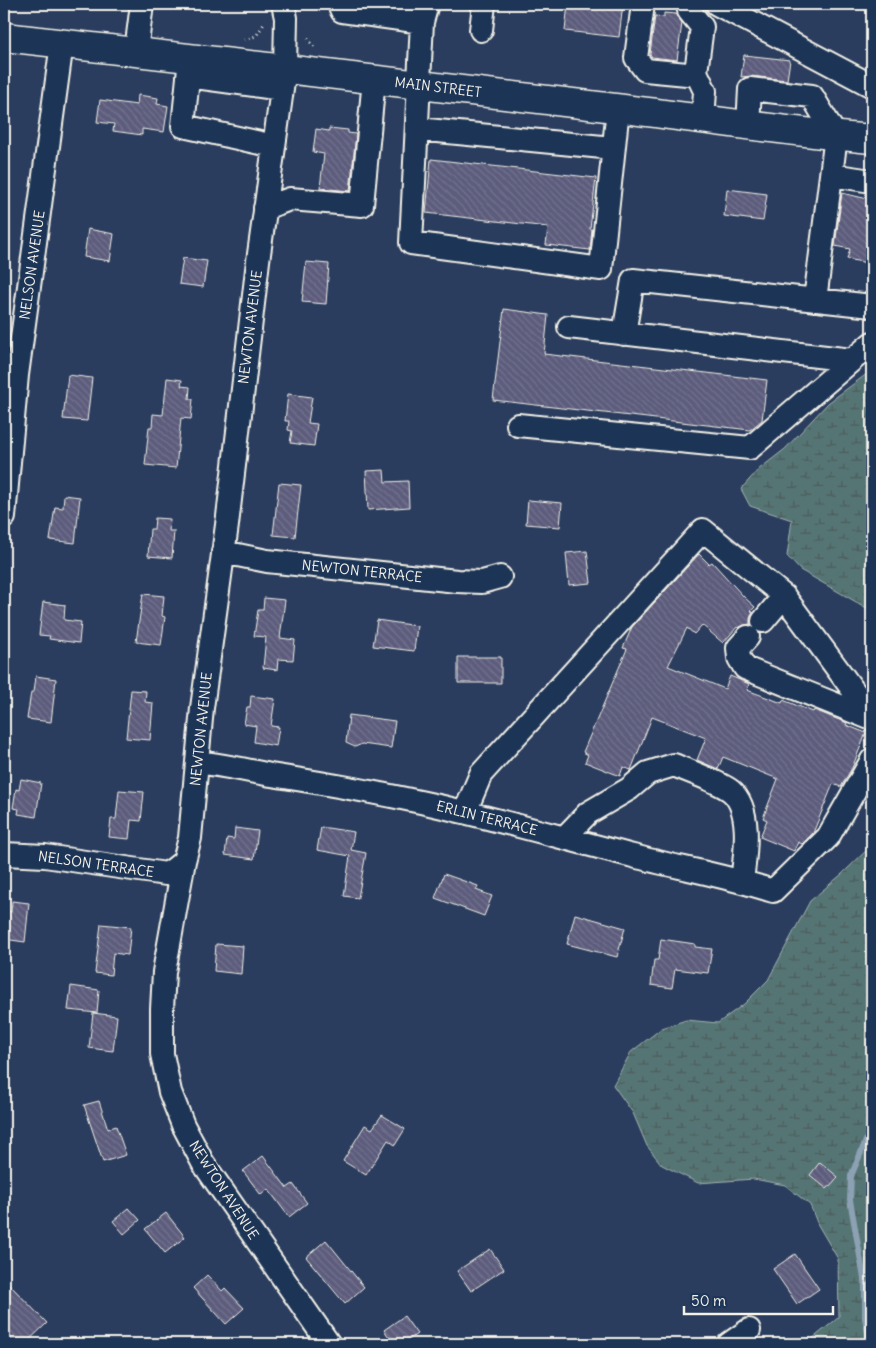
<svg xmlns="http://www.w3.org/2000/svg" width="876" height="1348" font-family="Delius,sans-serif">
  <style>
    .wetland { fill: url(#wetland-marsh); stroke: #a4b2ae }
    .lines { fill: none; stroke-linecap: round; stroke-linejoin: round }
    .stream { stroke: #8ca1b3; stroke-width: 6 }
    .building { fill: url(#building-back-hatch); stroke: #f4f1e8 }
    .minor-casing { stroke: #f4f1e8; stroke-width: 26 }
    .major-casing { stroke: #f4f1e8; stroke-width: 31 }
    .path { stroke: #f4f1e8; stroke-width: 3; stroke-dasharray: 1 4; stroke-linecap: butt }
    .minor { stroke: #1d3557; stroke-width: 22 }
    .major { stroke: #1d3557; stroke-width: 28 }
    .labels { text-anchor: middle; stroke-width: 5; stroke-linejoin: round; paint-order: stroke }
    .street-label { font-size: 14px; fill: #f4f1e8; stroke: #1d3557 }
  </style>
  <defs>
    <pattern id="wetland-marsh" width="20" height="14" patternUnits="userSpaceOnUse" patternTransform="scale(1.25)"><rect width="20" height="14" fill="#547474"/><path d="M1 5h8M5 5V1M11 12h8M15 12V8" fill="none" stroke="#4e5c5b"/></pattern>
    <pattern id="building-back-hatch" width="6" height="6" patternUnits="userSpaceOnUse" patternTransform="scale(1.25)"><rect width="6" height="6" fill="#5c5b7c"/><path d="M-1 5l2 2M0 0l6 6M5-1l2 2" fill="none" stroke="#74738f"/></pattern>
  </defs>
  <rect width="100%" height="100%" fill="#2a3d5e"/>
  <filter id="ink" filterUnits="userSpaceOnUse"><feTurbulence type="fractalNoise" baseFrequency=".02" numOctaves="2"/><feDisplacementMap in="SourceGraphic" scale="10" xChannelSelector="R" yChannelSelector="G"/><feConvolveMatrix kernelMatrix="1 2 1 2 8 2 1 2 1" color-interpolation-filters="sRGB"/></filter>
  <g filter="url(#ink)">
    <!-- wetland -->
    <path class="wetland" d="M 872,370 L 872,611 L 800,570 L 787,556 L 792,520 L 750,506 L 741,489 L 758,470 L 785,449 L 828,403 Z
      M 872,845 L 872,1344 L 806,1344 L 839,1317 L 838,1259 L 818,1225 L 810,1205 L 785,1185 L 754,1179 L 698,1183 L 662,1165 L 647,1146 L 633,1113 L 613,1085 L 631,1052 L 662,1028 L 686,1020 L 718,1023 L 744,1004 L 768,980 L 810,901 L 842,874 Z"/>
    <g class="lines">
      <!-- stream -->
      <path class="stream" d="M 870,1344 L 865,1318 L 865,1284 L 850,1200 L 851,1176 L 868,1136 L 872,1082"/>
    </g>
    <!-- building -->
    <path class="building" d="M 568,4 L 623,4 L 619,37 L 565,31 Z
      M 664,13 L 676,14 L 682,23 L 677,60 L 652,57 L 650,54 L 655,16 L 664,17 Z
      M 744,55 L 790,60 L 787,80 L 751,76 L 741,77 Z
      M 138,95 L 158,98 L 157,104 L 168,106 L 164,132 L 142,129 L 142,135 L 113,131 L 114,124 L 97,122 L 100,100 L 137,105 Z
      M 329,128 L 348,130 L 348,133 L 356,134 L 350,191 L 320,188 L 324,154 L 313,152 L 316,129 L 329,131 Z
      M 431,159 L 596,178 L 590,229 L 592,229 L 590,250 L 546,245 L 548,227 L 426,213 Z
      M 727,189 L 767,194 L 763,221 L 724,216 Z
      M 842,193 L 872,200 L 872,264 L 847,259 L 850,249 L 835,246 Z
      M 88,229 L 114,234 L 110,261 L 84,257 Z
      M 183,258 L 207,261 L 203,287 L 179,284 Z
      M 306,262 L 329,264 L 326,304 L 302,302 Z
      M 504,309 L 548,315 L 544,354 L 767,380 L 762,420 L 750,430 L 493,400 Z
      M 68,375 L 92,378 L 87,421 L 63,419 Z
      M 167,378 L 182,380 L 181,386 L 190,387 L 189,399 L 193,399 L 191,419 L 181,418 L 176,468 L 145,465 L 149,427 L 152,427 L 153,414 L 163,415 Z
      M 288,394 L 312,397 L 308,423 L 317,424 L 314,446 L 290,443 L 292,431 L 288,430 L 289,421 L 285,421 Z
      M 384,470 L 385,482 L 408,481 L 409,507 L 368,510 L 366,471 Z
      M 279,483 L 301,485 L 295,537 L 273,535 Z
      M 64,495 L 80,497 L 75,543 L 50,540 L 55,507 L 63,508 Z
      M 528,500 L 562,503 L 560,527 L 526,524 Z
      M 155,518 L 170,519 L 169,531 L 174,531 L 172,558 L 148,556 L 150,529 L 154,529 Z
      M 587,551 L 591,583 L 569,585 L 566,553 Z
      M 699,554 L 709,564 L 712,562 L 744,597 L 755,607 L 751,611 L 753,612 L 750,618 L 750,624 L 744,625 L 738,628 L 737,627 L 723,643 L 702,625 L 694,634 L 687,628 L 668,666 L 725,689 L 730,676 L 749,684 L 747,690 L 782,703 L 783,700 L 813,712 L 814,710 L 847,723 L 846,725 L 866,733 L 852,768 L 841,787 L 833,784 L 813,833 L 802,844 L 798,842 L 794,851 L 760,837 L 767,820 L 763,818 L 778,779 L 723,757 L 718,769 L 697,760 L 706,738 L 652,717 L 631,770 L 623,767 L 620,776 L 585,762 L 588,755 L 583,752 L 627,649 L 623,648 L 632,627 Z
      M 143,594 L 164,596 L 162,616 L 165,617 L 161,645 L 136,642 Z
      M 264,598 L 285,600 L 280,638 L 295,640 L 293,660 L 278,659 L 277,670 L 263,668 L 266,637 L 254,636 L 258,610 L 263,610 Z
      M 43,602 L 65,605 L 64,620 L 81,622 L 79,643 L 49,639 L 50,636 L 39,635 Z
      M 377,620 L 417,626 L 414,651 L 373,646 Z
      M 458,657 L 501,657 L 501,683 L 458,683 Z
      M 36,676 L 56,679 L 51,722 L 27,719 L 31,692 L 34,692 Z
      M 131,690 L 146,691 L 145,702 L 153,703 L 150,740 L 126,738 Z
      M 251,696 L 275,699 L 271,726 L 279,727 L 276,746 L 254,742 L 256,726 L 244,724 L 247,707 L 250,707 Z
      M 349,715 L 395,721 L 391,748 L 362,744 L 355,747 L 346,743 Z
      M 21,779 L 41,783 L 36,817 L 18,814 L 19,809 L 13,808 L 16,789 L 19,790 Z
      M 119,790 L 144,792 L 141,821 L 131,820 L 129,839 L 109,837 L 111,819 L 116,819 Z
      M 321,827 L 354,832 L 351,850 L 366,853 L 358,898 L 344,896 L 350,856 L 317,850 Z
      M 235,828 L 258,831 L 254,859 L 225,855 L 227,838 L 234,839 Z
      M 444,874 L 478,886 L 476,890 L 492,896 L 484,916 L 435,898 Z
      M 12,901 L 29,903 L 25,942 L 4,939 L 4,911 L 11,912 Z
      M 575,914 L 625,928 L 617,957 L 567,944 Z
      M 101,924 L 131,927 L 128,955 L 113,953 L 111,975 L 95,973 Z
      M 661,939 L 695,944 L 695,947 L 712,949 L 708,973 L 675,969 L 672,988 L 651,985 L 654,960 L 658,960 Z
      M 216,944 L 243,946 L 241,974 L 214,971 Z
      M 71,986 L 99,990 L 97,1013 L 68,1010 Z
      M 93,1013 L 117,1016 L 113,1051 L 89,1048 Z
      M 99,1101 L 108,1129 L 116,1126 L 126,1155 L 103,1162 L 84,1105 Z
      M 382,1115 L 405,1129 L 395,1145 L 388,1140 L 366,1175 L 343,1161 L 365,1125 L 372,1129 Z
      M 263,1156 L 287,1188 L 293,1184 L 307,1203 L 289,1217 L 268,1189 L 261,1195 L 243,1171 Z
      M 820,1162 L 838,1177 L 827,1189 L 810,1175 Z
      M 129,1208 L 140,1220 L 124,1234 L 113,1221 Z
      M 166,1213 L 185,1237 L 165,1253 L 145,1229 Z
      M 326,1240 L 364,1287 L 345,1304 L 306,1257 Z
      M 490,1249 L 504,1269 L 471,1291 L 457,1271 Z
      M 795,1254 L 819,1289 L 797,1304 L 773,1269 Z
      M 207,1275 L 222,1291 L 225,1288 L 244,1308 L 226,1324 L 193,1288 Z
      M 4,1279 L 47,1323 L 25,1344 L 4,1344 Z
      M 404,1316 L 417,1334 L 403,1344 L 394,1344 L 384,1330 Z"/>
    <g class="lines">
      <!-- minor casing -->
      <g class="minor-casing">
        <path id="minor" d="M 283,4 L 286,18 L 285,68 L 258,261 L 227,525 L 202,708 L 190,838 L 184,861 L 164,972 L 162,1009 L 162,1054 L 170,1092 L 183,1125 L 203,1163 L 329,1344
          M 339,4 L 342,11 L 422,22
          M 427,4 L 422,22 L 411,243 L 601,269 L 618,108
          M 643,4 L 636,58 L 645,70 L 687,74 L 696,72 L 702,27 L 689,11 L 690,4
          M 717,4 L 872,86
          M 481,30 L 484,4
          M 136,51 L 142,4
          M 190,58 L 183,126 L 274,146
          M 696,72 L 705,91 L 703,120
          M 188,76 L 282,89
          M 748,126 L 750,89 L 812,96 L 836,136 L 815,300
          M 417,129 L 613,148
          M 831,175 L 872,181
          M 265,208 L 290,199 L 362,205 L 374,79
          M 569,327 L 852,360
          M 624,334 L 633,280 L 872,306
          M 518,425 L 750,448 L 872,343
          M 4,517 L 17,375 L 62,43
          M 223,552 L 267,561 L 457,581 L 482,582 L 500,577
          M 763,621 L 784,596
          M 748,637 L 738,648 L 739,658 L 745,668 L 872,719
          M 197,762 C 222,765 246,770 271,775 C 329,784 386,794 443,807 C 507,822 570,840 633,856 C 680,868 727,876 773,891 L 828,837 L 872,760
          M 465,812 L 481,774 L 703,530 L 784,596 L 872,716
          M 565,837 L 588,813 L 629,789 L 648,773 L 674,765 C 688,771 720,782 731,791 C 753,810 745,856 742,881
          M 4,854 L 45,856 L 166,874 L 174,869 L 184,861
          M 729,1344 L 749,1330"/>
      </g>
      <!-- major casing -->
      <g class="major-casing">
        <path id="major" d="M 4,37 C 208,60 411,83 615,108 C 701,118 786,132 872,139"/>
      </g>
      <!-- path -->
      <path class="path" d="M 308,38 L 309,41 L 316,48
        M 244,40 L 256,36 L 264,24"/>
      <!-- minor -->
      <use href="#minor" class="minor"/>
      <!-- major -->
      <use href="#major" class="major"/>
    </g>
  </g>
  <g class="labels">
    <!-- street labels -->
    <g class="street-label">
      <text transform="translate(438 87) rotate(7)" y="5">MAIN STREET</text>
      <text transform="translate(32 265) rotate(-82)" y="5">NELSON AVENUE</text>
      <text transform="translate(250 327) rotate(-83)" y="5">NEWTON AVENUE</text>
      <text transform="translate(362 571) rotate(6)" y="5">NEWTON TERRACE</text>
      <text transform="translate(201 729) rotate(-84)" y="5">NEWTON AVENUE</text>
      <text transform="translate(487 818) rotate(14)" y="5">ERLIN TERRACE</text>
      <text transform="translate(96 864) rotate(8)" y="5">NELSON TERRACE</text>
      <text transform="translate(224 1190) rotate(57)" y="5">NEWTON AVENUE</text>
    </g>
  </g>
  <!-- margin -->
  <rect width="876" height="1348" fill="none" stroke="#1d3557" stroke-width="20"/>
  <rect x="10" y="10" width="856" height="1328" fill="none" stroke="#f4f1e8" stroke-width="2" filter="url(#ink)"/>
  <!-- scale -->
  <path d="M684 1306v8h149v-8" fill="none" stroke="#f4f1e8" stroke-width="2.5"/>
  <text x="691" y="1306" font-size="15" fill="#f4f1e8" stroke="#1d3557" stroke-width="4" paint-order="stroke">50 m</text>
</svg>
